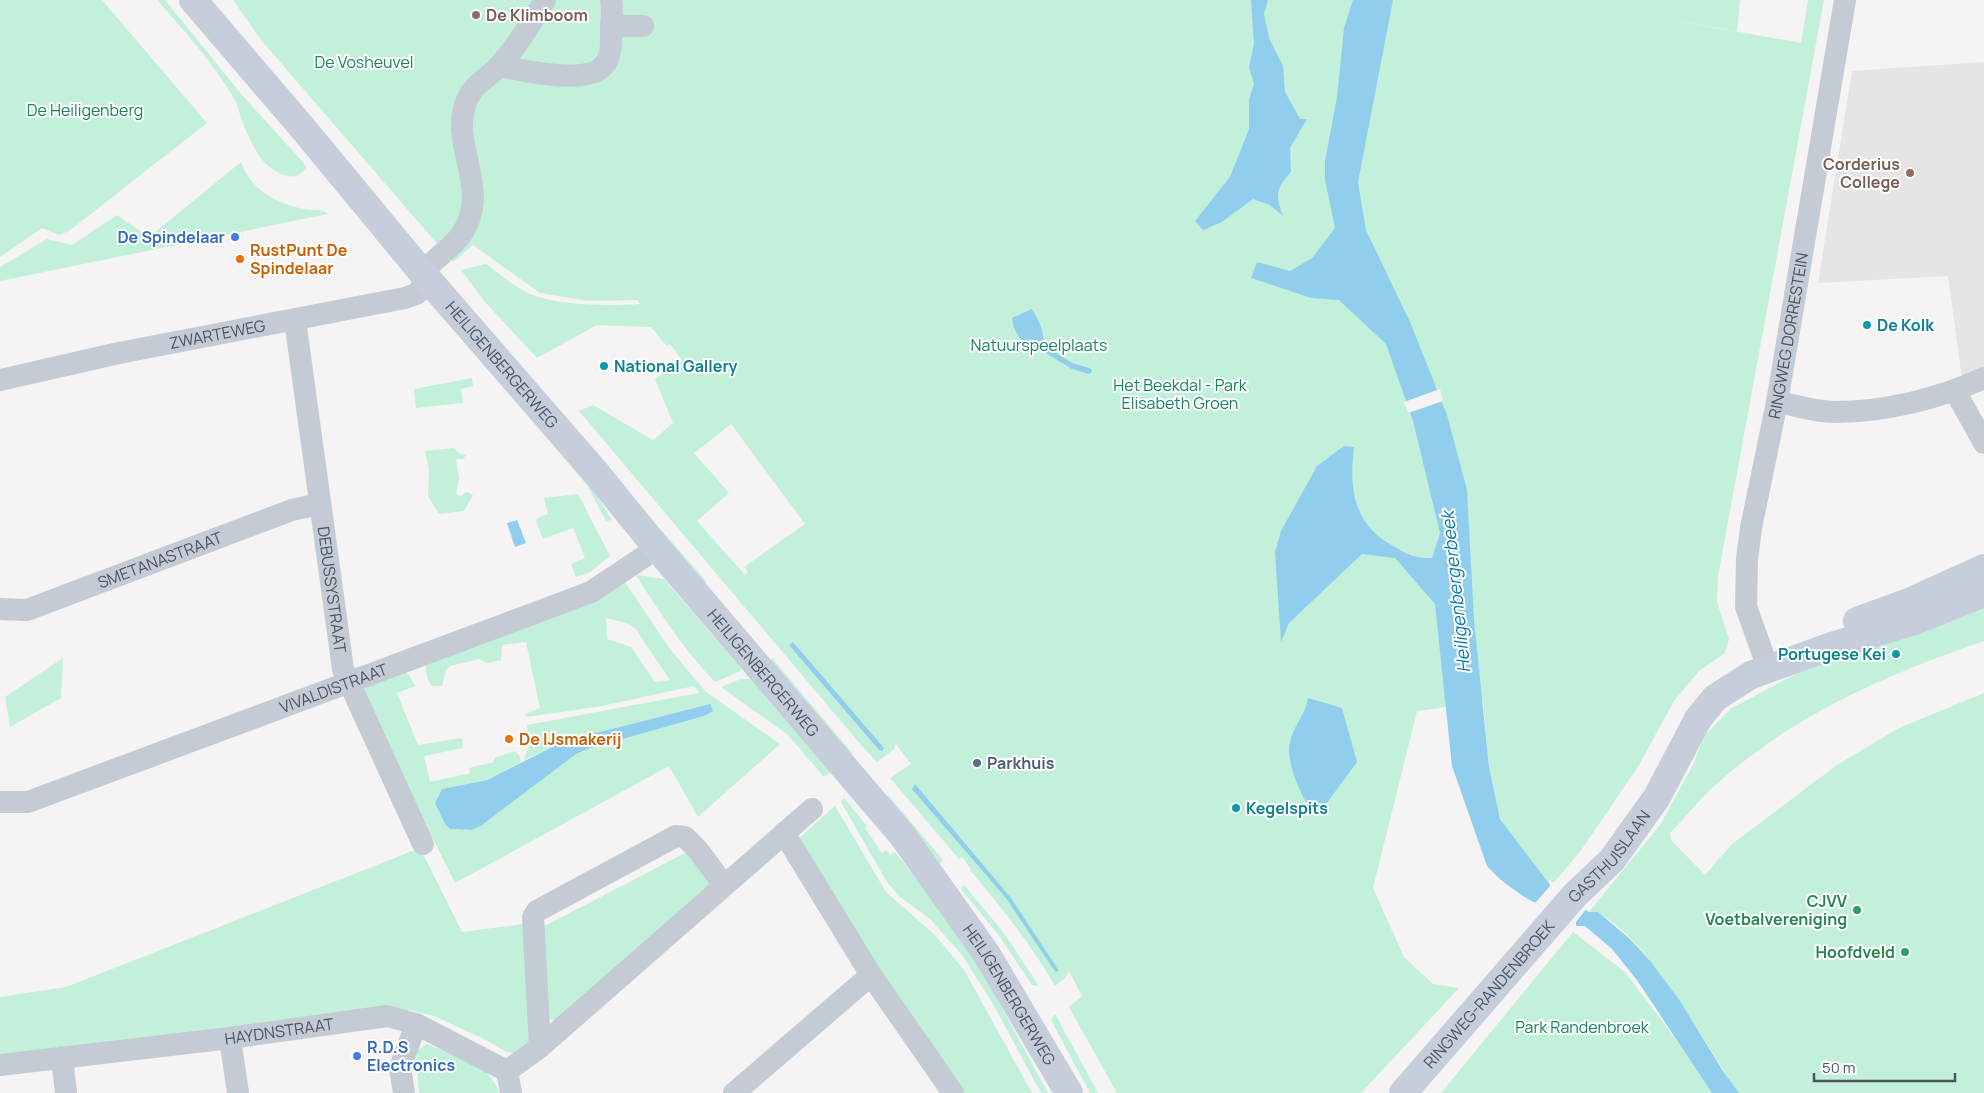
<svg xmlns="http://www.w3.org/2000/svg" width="1984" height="1093" font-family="Manrope,sans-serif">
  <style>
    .education { fill: #e6e4e5 }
    .green { fill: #c3f0da; fill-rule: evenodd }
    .water { fill: #91ceed }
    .pier { fill: #f5f3f3 }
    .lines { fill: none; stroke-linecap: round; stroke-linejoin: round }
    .stream { stroke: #91ceed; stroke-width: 5.5 }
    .minor { stroke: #c4cbd4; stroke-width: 22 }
    .secondary { stroke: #c6cddb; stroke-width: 28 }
    .education-dot { fill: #8d6e63; stroke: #fff; stroke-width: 2 }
    .shop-dot { fill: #3f7fe0; stroke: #fff; stroke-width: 2 }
    .food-dot { fill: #e8710a; stroke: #fff; stroke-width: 2 }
    .culture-dot { fill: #0f9aa8; stroke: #fff; stroke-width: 2 }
    .service-dot { fill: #5c6f8a; stroke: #fff; stroke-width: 2 }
    .leisure-dot { fill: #2e9e5b; stroke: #fff; stroke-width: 2 }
    .labels { text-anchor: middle; stroke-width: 4; stroke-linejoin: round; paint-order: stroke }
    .education-label { font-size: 16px; font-weight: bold; fill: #785e54; stroke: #fff; text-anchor: start }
    .park-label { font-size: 16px; fill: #18845c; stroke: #fff }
    .shop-label { font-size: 16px; font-weight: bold; fill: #366cbe; stroke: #fff; text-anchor: end }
    .food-label { font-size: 16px; font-weight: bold; fill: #c56008; stroke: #fff; text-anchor: start }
    .culture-label { font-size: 16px; font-weight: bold; fill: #0d838f; stroke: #fff; text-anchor: start }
    .street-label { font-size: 16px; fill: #4a5360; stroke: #fff }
    .service-label { font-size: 16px; font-weight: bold; fill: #4e5e75; stroke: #fff; text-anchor: start }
    .leisure-label { font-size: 16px; font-weight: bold; fill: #27864d; stroke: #fff; text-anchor: end }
    .water-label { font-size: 18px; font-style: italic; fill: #0d79b0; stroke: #fff }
  </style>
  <rect width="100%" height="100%" fill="#f5f3f3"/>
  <!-- education -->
  <path class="education" d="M 1984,62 L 1984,368 L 1962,378 L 1948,276 L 1818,283 L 1852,71 Z"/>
  <!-- green -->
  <path class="green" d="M 0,0 L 102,0 L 207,123 L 69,231 L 59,235 L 42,228 L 0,257 Z
    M 157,0 L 165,0 L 242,95 L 302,161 L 306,167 C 297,184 279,175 267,165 C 257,156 249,138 244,126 C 240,117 239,108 235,100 C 214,64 185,31 157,0 Z
    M 233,0 L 1740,0 L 1737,32 L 1634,13 L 1801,43 L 1808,0 L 1824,0 L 1718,576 L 1717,602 L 1729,639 L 1725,653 L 1699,671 L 1674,701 L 1639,765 L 1582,849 L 1551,886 L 1500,819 L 1489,767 L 1483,702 L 1417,711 L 1373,888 L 1404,957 L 1433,984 L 1459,988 L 1361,1093 L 1117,1093 L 1069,1007 L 1082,996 L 1069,971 L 1065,978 L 1055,986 C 1031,944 1001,907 970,870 L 971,869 L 962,857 L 959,859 L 890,778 L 911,764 L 896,744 L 894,749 L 877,762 L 862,746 L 579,411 L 593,405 L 653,440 L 673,423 L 655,379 L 682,360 L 670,344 L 667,346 L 651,327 L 597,325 L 537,358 L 485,302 L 461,270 L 486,264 C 499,273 513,286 528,293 C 555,306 611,306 640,304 L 638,300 L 588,301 L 540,293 L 473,245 L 453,262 L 261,40 ZM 731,424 L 805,524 L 744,567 L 748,572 L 745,575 L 697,521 L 729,493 L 694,453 Z
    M 241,162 C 250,189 278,205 305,209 C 313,211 322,208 328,214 L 0,281 L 0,267 L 47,239 L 72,245 L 117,215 L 149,237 Z
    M 472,350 L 583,474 L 612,520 L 606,521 L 587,485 Z
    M 472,378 L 473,386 L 461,389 L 463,403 L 416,408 L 414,389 Z
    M 454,448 L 459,453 L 466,455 L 463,459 L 456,459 L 459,478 L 456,494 L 460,496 L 467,492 L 473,495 L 464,511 L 439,514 L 428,496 L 429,470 L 425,451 Z
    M 578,494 L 610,556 L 590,572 L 576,577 L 571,564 L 585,558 L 573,528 L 543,539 L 536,521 L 538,518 L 548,514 L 544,498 Z
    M 641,507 L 707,582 L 703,586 Z
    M 636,575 L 664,579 L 740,667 L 741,671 L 715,682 C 684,650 660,613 636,575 Z
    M 624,581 L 670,649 L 706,692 L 780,744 L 698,817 L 669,766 L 455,883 L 364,699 L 364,686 L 403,671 L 409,675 L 415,686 L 397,693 L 418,745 L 462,738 L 463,748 L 424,756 L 430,782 L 470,773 L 469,768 L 494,762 L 494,758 L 515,751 L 519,755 L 521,762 L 487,780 L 443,789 L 437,796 L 456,830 L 472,830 L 576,754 C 616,735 661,727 704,716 L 709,704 L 564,741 L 524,760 L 529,746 L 527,725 L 699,693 L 694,686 L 602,706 L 526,717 L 525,714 L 540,708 L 526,642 L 502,645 L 501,660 L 487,663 L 479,659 L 450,666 L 446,670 L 442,686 L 432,686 C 427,680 424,669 427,662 ZM 606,618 L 626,623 L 635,628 L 670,680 L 655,682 L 631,647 L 607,639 Z
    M 1984,601 L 1984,641 C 1888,674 1797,713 1720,781 C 1702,796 1687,816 1670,833 L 1671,840 L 1705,875 L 1732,844 L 1837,765 L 1899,728 L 1984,693 L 1984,1093 L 1739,1093 C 1711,1056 1635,913 1589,912 L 1660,825 L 1693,765 L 1704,736 L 1732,708 L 1798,673 Z
    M 63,658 L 61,698 L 10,727 L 5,697 Z
    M 772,658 L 853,754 L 849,757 L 768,662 Z
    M 741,679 L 750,679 L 831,772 L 824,777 L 788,735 L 721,687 Z
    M 888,795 L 943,860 L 939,864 L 887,799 Z
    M 844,798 L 867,826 L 865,828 L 882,853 L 886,850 L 890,855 L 895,852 L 945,915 L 978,964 L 1048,1093 L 1041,1093 L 993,1004 L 962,955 L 930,919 L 900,897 L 887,882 L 841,802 Z
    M 835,806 L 886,892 L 935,935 L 964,970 L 1032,1093 L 962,1093 L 801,849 L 799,838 Z
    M 420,848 L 462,932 L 524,924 L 533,1042 L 517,1053 L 507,1052 L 482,1038 L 434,1016 L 410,1010 L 375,1010 L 0,1057 L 0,997 L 66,987 Z
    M 685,853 L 690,855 L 712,880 L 710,888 L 558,1020 L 543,1019 L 537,930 Z
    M 964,885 L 1004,933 L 1039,986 L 1032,985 L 1000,937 L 961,889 Z
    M 1573,932 L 1625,972 L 1681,1046 L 1712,1093 L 1441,1093 Z
    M 1055,1014 L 1098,1093 L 1090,1093 L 1051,1020 Z
    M 427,1044 C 453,1056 490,1062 499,1093 L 419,1093 L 416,1051 Z"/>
  <!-- water -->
  <path class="water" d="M 1251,0 L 1268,0 L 1264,14 L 1269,38 L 1283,66 L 1285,92 L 1300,119 L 1307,119 L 1290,148 L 1291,172 C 1276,188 1275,195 1283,216 L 1270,205 L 1253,199 L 1222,222 L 1203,230 L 1195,221 L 1230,177 L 1249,129 L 1249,100 L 1254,84 L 1249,67 L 1254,44 Z
    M 1353,0 L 1393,0 L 1358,182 L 1366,230 L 1410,322 L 1447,415 L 1467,490 L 1474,620 L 1489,767 L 1500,819 L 1551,886 L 1589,912 L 1598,912 L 1630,939 L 1651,962 L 1680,1001 L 1723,1071 L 1739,1093 L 1712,1093 L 1637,980 L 1612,949 L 1585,926 L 1577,926 C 1545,908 1512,894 1487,866 L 1452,766 L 1435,604 L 1395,558 L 1362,554 L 1289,623 L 1281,642 L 1275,552 L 1281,531 L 1317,466 L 1344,446 L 1354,447 C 1349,488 1353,524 1393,546 C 1408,555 1414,558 1432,558 L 1440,533 L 1413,421 L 1386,344 L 1339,300 L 1311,298 L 1251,278 L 1257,262 L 1290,271 L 1312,258 L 1335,228 L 1325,180 L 1325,161 L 1337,97 L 1344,28 Z
    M 1032,309 C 1040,322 1046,336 1043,351 C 1026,346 1014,337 1012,318 Z
    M 517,520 L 526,543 L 515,547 L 507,523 Z
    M 793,642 L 884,748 L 882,751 L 879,750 L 789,645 Z
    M 1308,698 L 1342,708 L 1357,762 L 1324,807 L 1313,811 C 1301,799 1285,759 1290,742 C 1293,726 1306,714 1308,698 Z
    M 710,704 L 713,711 L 704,716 L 590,748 L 576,754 L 482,825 L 472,830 L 450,829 L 445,824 L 435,803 L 442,789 L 487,780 L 564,741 Z
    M 915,784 L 1011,898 L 1059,971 L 1056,972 L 1052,967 L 1006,898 L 912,789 Z"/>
  <!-- pier -->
  <path class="pier" d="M 1440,389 L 1443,401 L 1408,413 L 1404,402 Z
    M 1549,879 L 1587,908 L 1576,922 L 1576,926 L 1535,903 L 1528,903 L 1536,902 L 1550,886 Z"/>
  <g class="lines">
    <!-- stream -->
    <path class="stream" d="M 1043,348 L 1072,366 L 1089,371"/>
    <!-- minor -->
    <g class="minor">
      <path d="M 611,26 L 643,26"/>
      <path d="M 499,66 C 522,70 588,86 604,65 C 612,56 611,43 611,31 C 611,21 613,10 611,0"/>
      <path id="s1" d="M 295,320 L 343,669 L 423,844"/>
      <path id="s2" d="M 0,380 L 119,353 L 405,298 L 416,294 C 425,287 424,272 431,264 C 441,254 453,246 461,235 C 492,191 451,148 465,105 C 471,85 486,80 499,66 C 517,47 531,22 545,0"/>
      <path d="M 1955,391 L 1984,443"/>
      <path d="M 1777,402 C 1795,405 1816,412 1834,412 C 1885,412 1938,399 1984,378"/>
      <path id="s3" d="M 0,609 L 27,610 L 292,510 L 319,504"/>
      <path id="s4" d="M 1768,668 L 1746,607 L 1747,559 L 1751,528 L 1777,402 L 1845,0"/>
      <path id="s5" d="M 0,802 L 28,802 L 591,592 L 657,548"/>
      <path d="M 784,833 L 871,975 L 953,1093"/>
      <path d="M 230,1038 L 238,1093"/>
      <path d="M 540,1047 L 533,917 L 537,911 L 676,836 L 685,837 L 698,850 L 724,885"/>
      <path d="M 62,1057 L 66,1093"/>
      <path id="s6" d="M 0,1065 L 230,1038 L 387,1016 L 416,1024 L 507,1071 L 540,1047 L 812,809"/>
      <path d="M 507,1071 L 511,1093"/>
      <path d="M 404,1093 L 400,1068 L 416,1024"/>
      <path d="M 734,1093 L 871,975"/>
    </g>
    <!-- secondary -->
    <g class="secondary">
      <path id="s7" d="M 193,0 L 301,126 L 425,276 L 597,474 L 657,548 L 902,835 L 986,953 L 1069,1093"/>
      <path d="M 1857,621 L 1909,602 L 1984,568"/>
      <path id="s8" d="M 1403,1093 L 1575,895 L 1612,860 L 1657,797 L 1698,719 L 1715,698 L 1751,675 L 1832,646 L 1917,620 L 1984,593"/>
    </g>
  </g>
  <!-- markers -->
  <g class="education-dot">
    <circle cx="476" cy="15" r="5"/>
    <circle cx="1910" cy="173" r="5"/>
  </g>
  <g class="shop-dot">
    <circle cx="235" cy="237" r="5"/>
    <circle cx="357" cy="1056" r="5"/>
  </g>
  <g class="food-dot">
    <circle cx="240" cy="259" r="5"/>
    <circle cx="509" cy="739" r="5"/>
  </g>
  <g class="culture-dot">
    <circle cx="1867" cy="325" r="5"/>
    <circle cx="604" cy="366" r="5"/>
    <circle cx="1896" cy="654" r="5"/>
    <circle cx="1236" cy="808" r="5"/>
  </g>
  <circle class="service-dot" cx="977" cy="763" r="5"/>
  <g class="leisure-dot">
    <circle cx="1857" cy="910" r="5"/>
    <circle cx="1905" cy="952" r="5"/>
  </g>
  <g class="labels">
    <!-- education labels -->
    <g class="education-label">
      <text x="486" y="21">De Klimboom</text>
      <text x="1900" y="170" text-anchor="end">Corderius<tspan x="1900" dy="18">College</tspan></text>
    </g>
    <!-- park labels -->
    <g class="park-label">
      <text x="364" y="68">De Vosheuvel</text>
      <text x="85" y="116">De Heiligenberg</text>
      <text x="1039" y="351">Natuurspeelplaats</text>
      <text x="1180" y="391">Het Beekdal - Park<tspan x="1180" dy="18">Elisabeth Groen</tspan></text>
      <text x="1582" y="1033">Park Randenbroek</text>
    </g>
    <!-- shop labels -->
    <g class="shop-label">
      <text x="225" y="243">De Spindelaar</text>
      <text x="367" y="1053" text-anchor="start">R.D.S<tspan x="367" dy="18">Electronics</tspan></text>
    </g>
    <!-- food labels -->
    <g class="food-label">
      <text x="250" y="256">RustPunt De<tspan x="250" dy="18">Spindelaar</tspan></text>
      <text x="519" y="745">De IJsmakerij</text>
    </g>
    <!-- culture labels -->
    <g class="culture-label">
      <text x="1877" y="331">De Kolk</text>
      <text x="614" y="372">National Gallery</text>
      <text x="1886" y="660" text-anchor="end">Portugese Kei</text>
      <text x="1246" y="814">Kegelspits</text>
    </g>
    <!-- street labels -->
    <g class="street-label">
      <text dy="6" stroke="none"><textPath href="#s2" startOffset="222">ZWARTEWEG</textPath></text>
      <text dy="6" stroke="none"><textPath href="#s4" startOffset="340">RINGWEG DORRESTEIN</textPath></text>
      <text dy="6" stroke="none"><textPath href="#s7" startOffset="478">HEILIGENBERGERWEG</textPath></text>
      <text dy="6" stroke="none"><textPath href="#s3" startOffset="169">SMETANASTRAAT</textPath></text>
      <text dy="6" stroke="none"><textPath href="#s1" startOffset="272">DEBUSSYSTRAAT</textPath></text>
      <text dy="6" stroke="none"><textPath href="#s7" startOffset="882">HEILIGENBERGERWEG</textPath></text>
      <text dy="6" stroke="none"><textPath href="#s5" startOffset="354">VIVALDISTRAAT</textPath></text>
      <text dy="6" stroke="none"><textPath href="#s8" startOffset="314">GASTHUISLAAN</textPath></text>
      <text dy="6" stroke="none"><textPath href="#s7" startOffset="1288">HEILIGENBERGERWEG</textPath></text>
      <text dy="6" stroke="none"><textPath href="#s8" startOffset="131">RINGWEG-RANDENBROEK</textPath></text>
      <text dy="6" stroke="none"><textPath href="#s6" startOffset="281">HAYDNSTRAAT</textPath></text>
    </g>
    <!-- service labels -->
    <g class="service-label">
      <text x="987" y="769">Parkhuis</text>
    </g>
    <!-- leisure labels -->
    <g class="leisure-label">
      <text x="1847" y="907">CJVV<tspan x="1847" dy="18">Voetbalvereniging</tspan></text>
      <text x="1895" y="958">Hoofdveld</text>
    </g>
    <!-- water labels -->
    <g class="water-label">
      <text transform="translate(1456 592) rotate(-96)" y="6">Heiligenbergerbeek</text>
    </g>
  </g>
  <!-- scale -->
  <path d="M1814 1073v8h141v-8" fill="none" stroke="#4a5360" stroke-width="2.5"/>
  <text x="1822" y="1073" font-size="15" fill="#4a5360" stroke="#ffffff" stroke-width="4" paint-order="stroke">50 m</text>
</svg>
